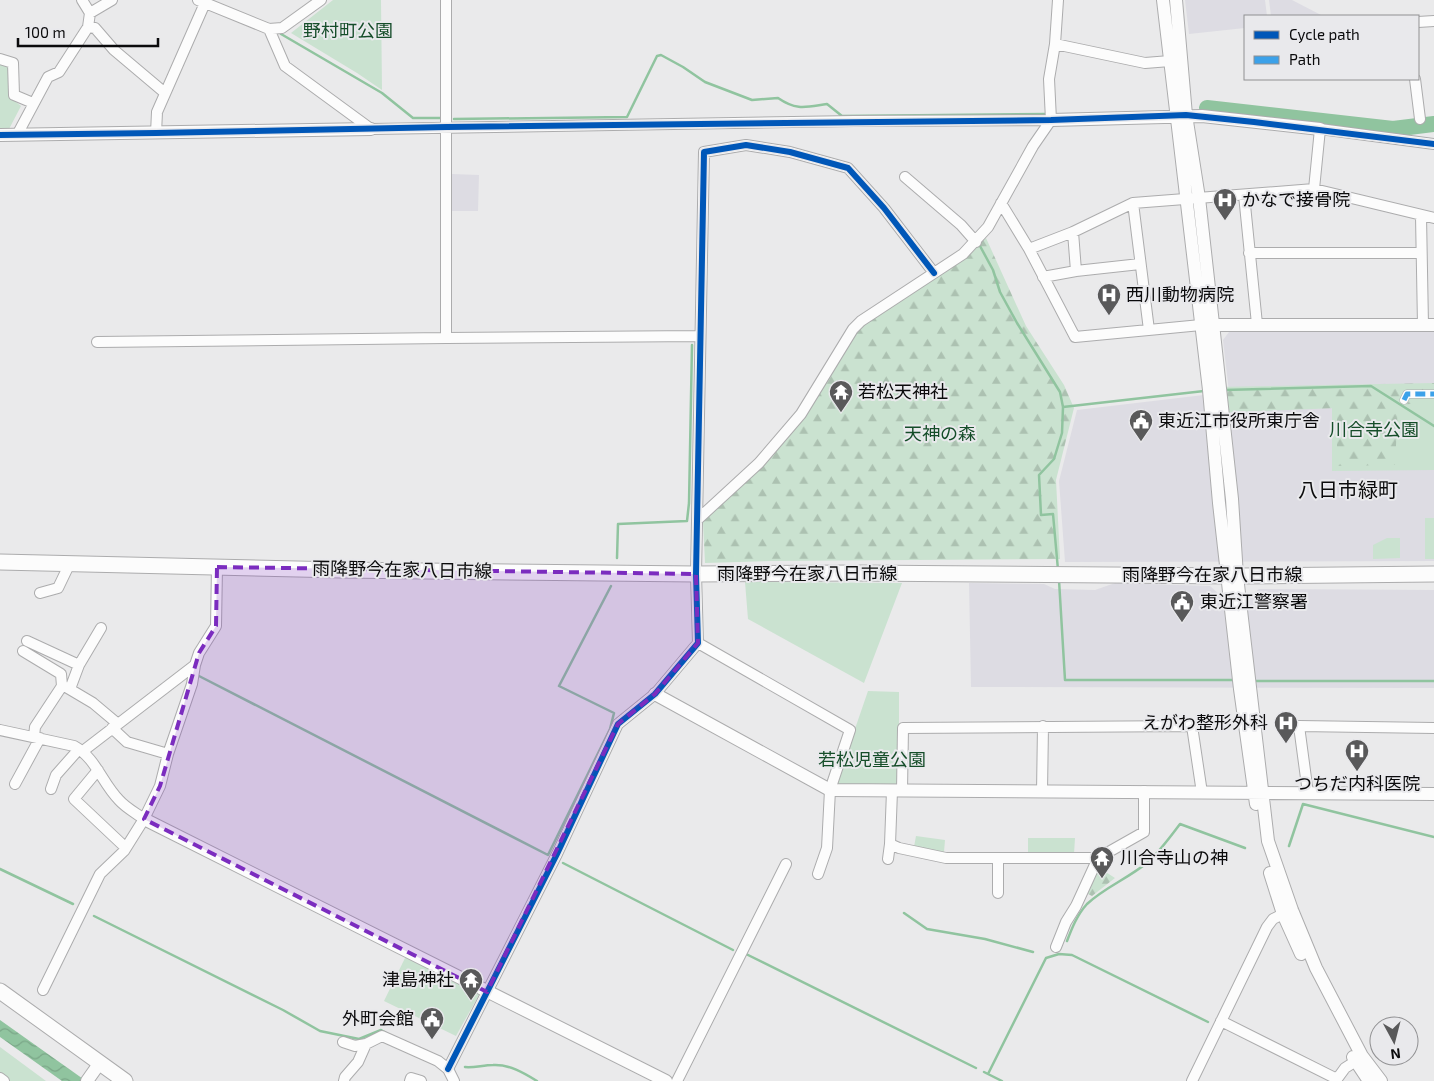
<svg xmlns="http://www.w3.org/2000/svg" width="1434" height="1081" font-family="'Exo 2','Noto Sans JP',sans-serif">
  <style>
    .built { fill: #dddce3 }
    .green { fill: #cae2d0 }
    .forest { fill: url(#forest-firs) }
    .water { fill: url(#water-waves) }
    .lines { fill: none; stroke-linecap: round; stroke-linejoin: round }
    .stream { stroke: #90c49f; stroke-width: 2.5 }
    .river { stroke: #90c49f; stroke-width: 16 }
    .pedestrian-casing { stroke: #acacad; stroke-width: 9 }
    .minor-casing { stroke: #acacad; stroke-width: 12 }
    .tertiary-casing { stroke: #acacad; stroke-width: 14 }
    .secondary-casing { stroke: #acacad; stroke-width: 17 }
    .pedestrian { stroke: #fcfcfc; stroke-width: 8 }
    .minor { stroke: #fcfcfc; stroke-width: 10 }
    .tertiary { stroke: #fcfcfc; stroke-width: 12 }
    .secondary { stroke: #fcfcfc; stroke-width: 15 }
    .quiet { stroke: #3ca1e9; stroke-width: 5; stroke-dasharray: 10 5; stroke-linecap: butt }
    .cycleway-casing { stroke: #e9e9ec; stroke-width: 9 }
    .cycleway { stroke: #0057b8; stroke-width: 6 }
    .marked { fill: #7b2cbf; fill-opacity: 0.2; stroke: #7b2cbf; stroke-width: 4; stroke-dasharray: 10 6; stroke-linejoin: round }
    .labels { text-anchor: middle; stroke-width: 4; stroke-linejoin: round; paint-order: stroke }
    .park-label { font-size: 18px; fill: #154d29; stroke: #e9e9ec }
    .poi-label { font-size: 18px; fill: #0b0b0c; stroke: #e9e9ec; text-anchor: start }
    .street-label { font-size: 18px; fill: #0b0b0c; stroke: #e9e9ec }
    .quarter-label { font-size: 20px; fill: #0b0b0c; stroke: #e9e9ec }
  </style>
  <defs>
    <pattern id="forest-firs" width="22" height="20" patternUnits="userSpaceOnUse" patternTransform="scale(1.25)"><rect width="22" height="20" fill="#cae2d0"/><path d="M5 1l3.5 6h-7zM16 11l3.5 6h-7z" fill="#acc1b1"/></pattern>
    <pattern id="water-waves" width="16" height="10" patternUnits="userSpaceOnUse" patternTransform="scale(1.25)"><rect width="16" height="10" fill="#90c49f"/><path d="M0 5q4-4 8 0t8 0" fill="none" stroke="#7ba788"/></pattern>
  </defs>
  <rect width="100%" height="100%" fill="#eaeaeb"/>
  <!-- built -->
  <path class="built" d="M 1185,0 L 1265,0 L 1267,16 L 1245,16 L 1245,28 L 1189,34 Z
    M 1269,0 L 1292,0 L 1323,16 L 1271,16 Z
    M 452,174 L 479,175 L 478,211 L 451,211 Z
    M 1229,332 L 1434,332 L 1434,561 L 1065,562 L 1059,481 L 1077,410 L 1229,392 L 1223,340 Z
    M 969,583 L 1044,584 L 1055,589 L 1095,590 L 1115,583 L 1210,586 L 1220,595 L 1251,595 L 1259,589 L 1434,590 L 1434,688 L 971,687 Z"/>
  <!-- green -->
  <path class="green" d="M 333,0 L 381,0 L 382,90 L 357,73 L 291,33 Z
    M 0,62 L 8,65 L 10,97 L 21,106 L 8,131 L 0,130 Z
    M 1434,387 L 1434,470 L 1332,471 L 1332,390 Z
    M 1425,518 L 1434,518 L 1434,559 L 1425,559 Z
    M 1387,538 L 1400,538 L 1400,558 L 1373,559 L 1373,545 Z
    M 745,582 L 902,583 L 864,683 L 748,619 Z
    M 868,691 L 899,692 L 899,788 L 835,787 Z
    M 916,836 L 945,840 L 944,852 L 914,847 Z
    M 1028,838 L 1075,838 L 1074,854 L 1028,854 Z
    M 406,956 L 480,993 L 456,1036 L 384,1001 Z
    M 0,1047 L 46,1081 L 0,1081 Z"/>
  <!-- forest -->
  <path class="forest" d="M 986,238 L 1026,326 L 1064,385 L 1074,408 L 1056,480 L 1060,559 L 772,561 L 705,563 L 703,522 L 764,465 L 857,333 L 864,325 L 949,269 Z
    M 1434,383 L 1434,402 L 1398,405 L 1395,465 L 1337,466 L 1337,408 L 1215,413 L 1213,387 Z
    M 1098,867 L 1115,878 L 1092,896 L 1086,893 Z"/>
  <!-- water -->
  <path class="water" d="M 0,1020 L 86,1081 L 62,1081 L 0,1037 Z"/>
  <g class="lines">
    <!-- stream -->
    <path class="stream" d="M 281,34 L 382,93 L 413,118 L 440,118
      M 454,119 L 627,117 L 657,56 L 661,55 L 683,67 L 705,82 L 752,100 L 778,98 C 797,111 806,107 827,104 L 842,116 L 1047,114
      M 980,246 L 993,270 L 1000,292 L 1017,323 L 1060,392 L 1063,407 L 1062,433 L 1054,459 L 1039,475 L 1041,515 L 1053,514 L 1058,570
      M 1224,390 L 1371,386 L 1434,426
      M 1063,407 L 1204,391
      M 617,558 L 618,524 L 687,521 L 689,503 L 692,345
      M 1059,580 L 1065,680 L 1235,680
      M 199,676 L 548,855 L 610,729 L 614,713 L 559,686 L 611,586
      M 1253,681 L 1434,681
      M 1289,846 L 1303,804 L 1434,837
      M 563,863 L 733,950
      M 0,869 L 73,904
      M 904,913 L 927,929 L 985,939 L 1033,952
      M 94,916 L 283,1010 L 320,1031 L 359,1039 L 381,1030 L 386,1033
      M 1067,941 C 1072,928 1077,915 1087,904 C 1105,887 1129,878 1148,862 C 1160,851 1170,837 1180,824 L 1245,848
      M 746,954 L 976,1068
      M 465,1067 C 474,1068 483,1065 493,1065 C 509,1064 524,1073 537,1081
      M 984,1072 L 1002,1081
      M 988,1074 L 1046,958 L 1059,954 L 1072,955 L 1208,1022"/>
    <!-- river -->
    <path class="river" d="M 1207,108 L 1393,129 L 1434,124"/>
    <!-- pedestrian casing -->
    <g class="pedestrian-casing">
      <path id="pedestrian" d="M 1404,400 L 1407,394 L 1434,394"/>
    </g>
    <!-- minor casing -->
    <g class="minor-casing">
      <path id="minor" d="M 82,0 L 90,13
        M 198,0 L 269,29 L 282,28 L 321,0
        M 446,0 L 446,338 L 700,336
        M 1418,22 L 1434,21
        M 88,27 L 95,28 L 114,50 L 165,93
        M 269,29 L 285,66 L 371,129 L 854,121 L 1051,120
        M 1055,44 L 1145,63 L 1170,61
        M 0,59 L 13,63 L 14,95 L 33,103
        M 1415,79 L 1420,119
        M 156,133 L 157,112 L 205,3
        M 17,135 L 48,77 L 59,72 L 88,27 L 90,13 L 112,0
        M 905,177 L 961,225 L 976,242
        M 1314,189 L 1320,129 L 1434,144
        M 1244,195 L 1257,324
        M 1001,203 L 1029,249 L 1075,337 L 1201,325
        M 1133,203 L 1149,330
        M 1421,216 L 1423,325
        M 1073,232 L 1076,271
        M 1029,249 L 1073,232 L 1133,203 L 1314,189 L 1434,218
        M 1249,253 L 1421,253
        M 1043,277 L 1076,271 L 1140,264
        M 97,342 L 446,338
        M 697,520 L 759,463 L 801,414 L 853,329 L 861,321 L 963,254 L 988,227 L 1033,146 L 1051,120 L 1049,79 L 1055,44 L 1058,0
        M 40,593 L 58,588 L 70,563
        M 27,641 L 79,665
        M 698,643 L 850,730 L 830,790 L 827,848 L 818,874
        M 23,651 L 61,674 L 62,686 L 35,727 L 34,737
        M 66,687 L 93,703 L 118,724
        M 70,689 L 79,665 L 101,628
        M 112,728 L 127,742 L 168,754
        M 0,730 L 74,746 C 96,758 102,783 119,800 C 126,808 136,813 144,819
        M 83,751 L 195,665
        M 98,770 L 74,799 L 126,848
        M 15,784 L 40,738
        M 51,789 L 56,775 L 79,749
        M 892,791 L 890,844 L 899,848 L 946,858 L 1098,858 L 1144,832 L 1144,791
        M 902,791 L 903,728 L 1192,726 L 1202,793
        M 1042,792 L 1043,726
        M 1308,793 L 1299,726 L 1434,728
        M 888,859 L 890,844
        M 998,893 L 998,858
        M 1056,947 L 1066,922 L 1076,906 L 1098,858
        M 43,990 L 100,874 L 124,851 L 144,819 L 160,786 L 168,754 L 192,684 L 195,665 L 199,653 L 216,626 L 217,567
        M 1221,1021 L 1337,1079 L 1345,1068 L 1356,1061
        M 343,1042 L 355,1046 L 366,1044
        M 448,1069 L 557,854 L 618,724 L 655,694 L 698,643 L 696,574 L 704,152 L 746,145 L 790,152 L 848,168 L 884,208 L 934,273
        M 0,1078 L 4,1081
        M 344,1081 L 345,1077 L 358,1062 L 366,1044 L 382,1036 L 438,1061 L 448,1069 L 454,1081
        M 410,1081 L 411,1078 L 421,1081
        M 677,1081 L 786,864
        M 1192,1081 L 1267,927 L 1273,919 L 1283,914"/>
    </g>
    <!-- tertiary casing -->
    <g class="tertiary-casing">
      <path id="tertiary" d="M 1163,0 L 1209,390 L 1219,503 L 1240,689 L 1256,804
        M 1176,0 L 1186,115 L 1199,198 L 1213,324 L 1232,499 L 1237,576 L 1268,841 L 1292,910 L 1316,968 L 1362,1056 L 1381,1081
        M 1051,120 L 1202,116 L 1320,129
        M 0,135 L 371,129
        M 1206,325 L 1434,325
        M 655,694 L 830,790 L 1434,794
        M 144,819 L 666,1081
        M 1270,873 L 1283,914 L 1301,954
        M 1353,1057 L 1369,1081
        M 87,1081 L 99,1064"/>
    </g>
    <!-- secondary casing -->
    <g class="secondary-casing">
      <path id="secondary" d="M 0,562 L 341,570 L 696,574 L 857,573 L 1237,576 L 1434,574
        M 0,991 L 125,1081"/>
    </g>
    <!-- pedestrian -->
    <use href="#pedestrian" class="pedestrian"/>
    <!-- minor -->
    <use href="#minor" class="minor"/>
    <!-- tertiary -->
    <use href="#tertiary" class="tertiary"/>
    <!-- secondary -->
    <use href="#secondary" class="secondary"/>
    <!-- quiet -->
    <path class="quiet" d="M 1404,400 L 1407,394 L 1434,394"/>
    <!-- cycleway casing -->
    <g class="cycleway-casing">
      <path id="cycleway" d="M 0,135 L 156,133 L 447,127 L 1051,120 L 1186,115 L 1254,122 L 1434,144
        M 448,1069 L 557,854 L 618,724 L 655,694 L 698,643 L 696,574 L 704,152 L 746,145 L 790,152 L 848,168 L 884,208 L 934,273"/>
    </g>
    <!-- cycleway -->
    <use href="#cycleway" class="cycleway"/>
  </g>
  <!-- marked area -->
  <path class="marked" d="M 217,567 L 696,574 L 698,643 L 655,694 L 618,724 L 487,992 L 144,819 L 160,786 L 199,653 L 216,626 Z"/>
  <!-- icons -->
  <defs>
    <g id="hospital-pin" transform="scale(1.25)"><path d="M0 17L-7.5 6A9.5 9.5 0 1 1 7.5 6Z" fill="#59595a" stroke="#e9e9ec"/><path d="M-5-5h3v3.5h4V-5h3V5h-3V1.5h-4V5h-3Z" fill="#fff"/></g>
    <g id="temple-pin" transform="scale(1.25)"><path d="M0 17L-7.5 6A9.5 9.5 0 1 1 7.5 6Z" fill="#59595a" stroke="#e9e9ec"/><path d="M0-6L5-2H3V0L6.5 2.5H4V6H1.5V3h-3V6H-4V2.5H-6.5L-3 0V-2H-5Z" fill="#fff"/></g>
    <g id="civic-pin" transform="scale(1.25)"><path d="M0 17L-7.5 6A9.5 9.5 0 1 1 7.5 6Z" fill="#59595a" stroke="#e9e9ec"/><path d="M-.6-6.5H3V-4.5H.6V-3L4-1V1h2V6H-6V1h2V-1L-.6-3ZM-1.2 2.5V6h2.4V2.5Z" fill="#fff"/></g>
  </defs>
  <g fill-rule="evenodd">
    <use href="#hospital-pin" x="1225" y="200"/>
    <use href="#hospital-pin" x="1109" y="295"/>
    <use href="#temple-pin" x="841" y="392"/>
    <use href="#civic-pin" x="1141" y="421"/>
    <use href="#civic-pin" x="1182" y="602"/>
    <use href="#hospital-pin" x="1286" y="723"/>
    <use href="#hospital-pin" x="1357" y="751"/>
    <use href="#temple-pin" x="1102" y="858"/>
    <use href="#temple-pin" x="471" y="980"/>
    <use href="#civic-pin" x="432" y="1019"/>
  </g>
  <g class="labels">
    <!-- park labels -->
    <g class="park-label">
      <text x="348" y="37">野村町公園</text>
      <text x="1374" y="436">川合寺公園</text>
      <text x="940" y="440">天神の森</text>
      <text x="872" y="766">若松児童公園</text>
    </g>
    <!-- poi labels -->
    <g class="poi-label">
      <text x="1242" y="206">かなで接骨院</text>
      <text x="1126" y="301">西川動物病院</text>
      <text x="858" y="398">若松天神社</text>
      <text x="1158" y="427">東近江市役所東庁舎</text>
      <text x="1200" y="608">東近江警察署</text>
      <text x="1268" y="729" text-anchor="end">えがわ整形外科</text>
      <text x="1357" y="790" text-anchor="middle">つちだ内科医院</text>
      <text x="1120" y="864">川合寺山の神</text>
      <text x="454" y="986" text-anchor="end">津島神社</text>
      <text x="414" y="1025" text-anchor="end">外町会館</text>
    </g>
    <!-- street labels -->
    <g class="street-label">
      <text transform="translate(402 570) rotate(1)" y="6">雨降野今在家八日市線</text>
      <text x="807" y="580">雨降野今在家八日市線</text>
      <text x="1212" y="581">雨降野今在家八日市線</text>
    </g>
    <!-- quarter labels -->
    <g class="quarter-label">
      <text x="1348" y="497">八日市緑町</text>
    </g>
  </g>
  <!-- legend -->
  <rect x="1244" y="15" width="175" height="65" fill="#e9e9ec" stroke="#909092"/>
  <rect x="1254" y="31" width="25" height="8" fill="#0057b8" stroke="#909092"/>
  <text x="1289" y="40" font-size="15" fill="#0b0b0c">Cycle path</text>
  <rect x="1254" y="56" width="25" height="8" fill="#3ca1e9" stroke="#909092"/>
  <text x="1289" y="65" font-size="15" fill="#0b0b0c">Path</text>
  <!-- north arrow -->
  <g transform="translate(1394 1041) rotate(173)"><circle r="24" fill="#e9e9ec" stroke="#909092"/>
  <path d="M0-4L9 19L0 12L-9 19Z" fill="#59595a"/>
  <text y="-8" font-size="14" font-weight="bold" text-anchor="middle" fill="#0b0b0c">N</text>
  </g>
  <!-- scale -->
  <path d="M18 38v8h140v-8" fill="none" stroke="#0b0b0c" stroke-width="2.5"/>
  <text x="25" y="38" font-size="15" fill="#0b0b0c" stroke="#e9e9ec" stroke-width="4" paint-order="stroke">100 m</text>
</svg>
